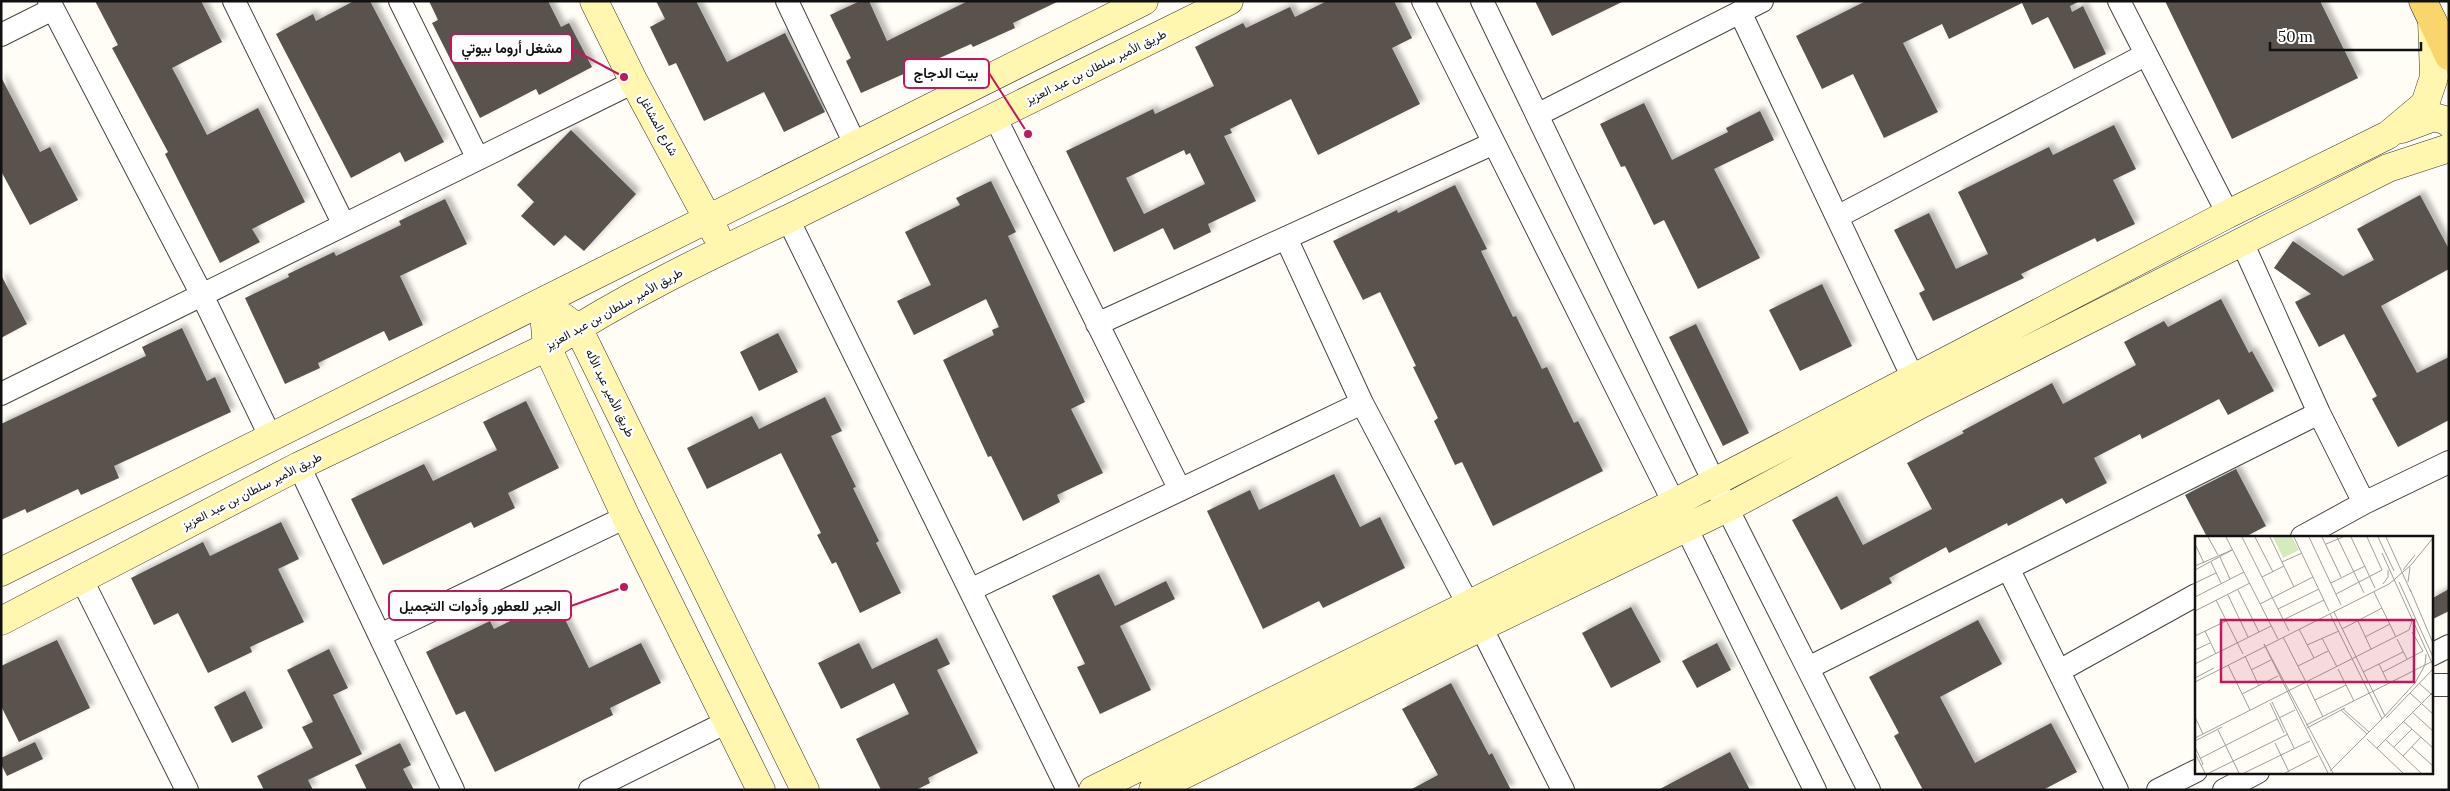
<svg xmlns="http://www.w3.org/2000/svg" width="2450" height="791" font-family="Lora,Vazirmatn,serif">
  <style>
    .building { fill: #5a524d; fill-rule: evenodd; filter: url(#shadow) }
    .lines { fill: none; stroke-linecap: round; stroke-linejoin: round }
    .street-casing { stroke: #444; stroke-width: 24 }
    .secondary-casing { stroke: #333; stroke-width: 29 }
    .primary-casing { stroke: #222; stroke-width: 29 }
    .street { stroke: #fff; stroke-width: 22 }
    .secondary { stroke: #fff6b0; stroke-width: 28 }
    .primary { stroke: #f9d66b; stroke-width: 28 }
    .labels { text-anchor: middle; stroke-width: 5; stroke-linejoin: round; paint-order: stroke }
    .street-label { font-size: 12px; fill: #111; stroke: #fff }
    .inset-road { fill: none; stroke: #a09f9a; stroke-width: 1 }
    .view { fill: #c2185b; fill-opacity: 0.15; stroke: #c2185b; stroke-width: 2.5 }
    .inset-edge { fill: none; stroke: #111; stroke-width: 2.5 }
    .leader { fill: none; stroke: #c2185b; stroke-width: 2 }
    .callout-dot { fill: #c2185b; stroke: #fff; stroke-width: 2 }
    .callout { fill: #fff; stroke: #c2185b; stroke-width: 2 }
    .callout-label { font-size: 14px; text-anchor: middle; font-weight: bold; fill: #111 }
  </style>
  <defs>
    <filter id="shadow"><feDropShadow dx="4.5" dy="-4.5" stdDeviation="2.5" flood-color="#0004"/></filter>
  </defs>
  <rect width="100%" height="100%" fill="#fffdf5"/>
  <!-- building -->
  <path class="building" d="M 95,1 L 201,1 L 222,42 L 172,68 L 177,77 L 207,135 L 258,108 L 305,202 L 252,229 L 260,242 L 220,263 L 165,154 L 168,152 L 112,48 L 118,45 Z
    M 354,1 L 370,1 L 444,142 L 405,162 L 400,152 L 351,178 L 276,34 L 313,14 L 316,21 Z
    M 429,1 L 548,1 L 561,27 L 569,23 L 592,67 L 539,95 L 536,89 L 480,118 L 432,23 L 438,20 Z
    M 656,1 L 696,1 L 727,62 L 785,33 L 825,112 L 784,132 L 764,92 L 704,121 L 676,63 L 669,66 L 650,27 L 665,19 Z
    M 860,1 L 869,1 L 887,41 L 968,1 L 1059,1 L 1013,23 L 1015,28 L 973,47 L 971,44 L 861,93 L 846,61 L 851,58 L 830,15 Z
    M 1327,1 L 1394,1 L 1412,38 L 1392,48 L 1420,104 L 1318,155 L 1291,99 L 1230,129 L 1232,133 L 1224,136 L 1256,201 L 1208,224 L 1211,232 L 1174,250 L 1163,228 L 1114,252 L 1066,151 L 1153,109 L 1155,114 L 1214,86 L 1195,47 L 1243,23 L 1246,28 L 1290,7 L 1295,17 ZM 1184,150 L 1186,155 L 1190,153 L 1205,184 L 1144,214 L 1126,178 Z
    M 1535,1 L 1624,1 L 1552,36 Z
    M 1866,1 L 2080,1 L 2070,6 L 2072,12 L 2083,6 L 2106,54 L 2074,69 L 2048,17 L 2032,25 L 2022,3 L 1949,39 L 1942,24 L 1903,43 L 1938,112 L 1884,138 L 1853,74 L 1822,89 L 1796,36 Z
    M 2165,1 L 2320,1 L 2358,78 L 2232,139 Z
    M 1,77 L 40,152 L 50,147 L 78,200 L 30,225 L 1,171 Z
    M 1644,103 L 1672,160 L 1728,132 L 1726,128 L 1760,111 L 1774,140 L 1714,169 L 1760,258 L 1698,289 L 1664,220 L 1654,225 L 1625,166 L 1621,167 L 1600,124 Z
    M 2114,125 L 2136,169 L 2113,180 L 2135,224 L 2097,242 L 2095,238 L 2021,274 L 2024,278 L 1933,321 L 1919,293 L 1925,290 L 1894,230 L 1929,213 L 1956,269 L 1988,254 L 1958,192 L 2049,147 L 2053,155 Z
    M 571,130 L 636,194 L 584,251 L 565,235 L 554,246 L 521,216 L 534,202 L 517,185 Z
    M 991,181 L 1016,232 L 1008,236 L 1085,402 L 1071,409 L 1103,473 L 1057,495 L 1060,502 L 1023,521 L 991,456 L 988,457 L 943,360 L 994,335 L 992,330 L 999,327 L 986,299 L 914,335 L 897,301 L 931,285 L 905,232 L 960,205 L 956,198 Z
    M 1455,185 L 1487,249 L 1481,251 L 1513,317 L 1516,316 L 1542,369 L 1547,367 L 1574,423 L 1578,421 L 1603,471 L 1493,526 L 1462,462 L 1455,465 L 1434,421 L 1438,418 L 1413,367 L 1416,366 L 1380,292 L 1363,300 L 1333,241 L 1397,210 L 1398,213 Z
    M 2420,195 L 2449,249 L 2449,269 L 2381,306 L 2417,373 L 2449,357 L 2449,420 L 2398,447 L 2372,399 L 2377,396 L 2344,334 L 2319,347 L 2295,302 L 2311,294 L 2274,268 L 2293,241 L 2343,276 L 2374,260 L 2357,229 Z
    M 445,199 L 467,244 L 400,276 L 423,325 L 389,341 L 384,331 L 318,363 L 320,368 L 285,384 L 245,298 L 289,277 L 288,274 L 334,252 L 336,256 L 401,225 L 399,221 Z
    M 1,275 L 27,324 L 1,338 Z
    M 1822,284 L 1852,346 L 1800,371 L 1769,310 Z
    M 2221,299 L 2249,353 L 2252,351 L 2274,391 L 2228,415 L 2219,399 L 2142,439 L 2140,434 L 2094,458 L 2107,483 L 2066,504 L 2062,498 L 2008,526 L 2007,523 L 1949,553 L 1946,547 L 1889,578 L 1892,583 L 1841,610 L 1792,520 L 1837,496 L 1863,545 L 1932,509 L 1907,463 L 1964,433 L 1962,431 L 2052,383 L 2063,404 L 2136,365 L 2124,342 L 2164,321 L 2168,327 Z
    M 1696,324 L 1749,433 L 1723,446 L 1669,337 Z
    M 182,328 L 207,381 L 215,377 L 231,412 L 114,466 L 119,478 L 81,495 L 78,489 L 27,513 L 25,509 L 1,520 L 1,424 L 146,356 L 142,347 Z
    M 778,333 L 798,372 L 759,391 L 740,352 Z
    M 825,397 L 842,431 L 831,436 L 856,487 L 853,488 L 879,541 L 876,543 L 901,593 L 860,613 L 836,562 L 832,564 L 817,535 L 821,533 L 781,453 L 707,489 L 687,448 L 752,416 L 759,429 Z
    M 526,401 L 559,468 L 508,493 L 515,508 L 474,528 L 471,522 L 383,565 L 351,499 L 424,464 L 433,481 L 497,450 L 483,422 Z
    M 2236,469 L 2266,526 L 2245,537 L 2207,537 L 2185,495 Z
    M 1334,474 L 1360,527 L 1380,517 L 1405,568 L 1323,608 L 1319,601 L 1263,629 L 1207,511 L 1250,490 L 1259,510 Z
    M 281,522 L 299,559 L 278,569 L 304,622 L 250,647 L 252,652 L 208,673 L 178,613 L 154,625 L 131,578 L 203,542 L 210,556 Z
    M 1099,574 L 1115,606 L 1166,581 L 1175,599 L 1120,626 L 1151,690 L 1100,714 L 1077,667 L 1085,664 L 1052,596 Z
    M 2449,589 L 2449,611 L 2431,620 L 2431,599 Z
    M 555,599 L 589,668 L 641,643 L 661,683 L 610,708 L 613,715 L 495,772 L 465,711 L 456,715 L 426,652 L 490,621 L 494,629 Z
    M 1631,607 L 1661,662 L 1611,688 L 1582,633 Z
    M 1978,620 L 2002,664 L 1940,697 L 1975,763 L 2051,723 L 2077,772 L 2043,790 L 1923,790 L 1894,736 L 1899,733 L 1869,677 Z
    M 937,638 L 950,664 L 937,670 L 978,753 L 928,778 L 930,783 L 916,790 L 881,790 L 856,739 L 909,714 L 894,683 L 841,709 L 818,663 L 859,643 L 872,669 Z
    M 57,640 L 90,708 L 19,742 L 1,706 L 1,666 Z
    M 1717,643 L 1731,670 L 1697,688 L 1682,661 Z
    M 329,649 L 348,688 L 333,695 L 362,754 L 308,780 L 313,790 L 264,790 L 257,776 L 313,748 L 302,727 L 313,722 L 287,670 Z
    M 1451,683 L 1489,755 L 1492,753 L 1511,790 L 1410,790 L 1438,775 L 1402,709 Z
    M 245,691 L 263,728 L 232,743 L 214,707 Z
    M 35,742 L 43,759 L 7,776 L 1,764 L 1,758 Z
    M 400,743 L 411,765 L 403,769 L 414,790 L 367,790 L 355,765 Z
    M 1730,752 L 1750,790 L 1658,790 Z"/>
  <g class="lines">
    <!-- street casing -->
    <g class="street-casing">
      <path id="street" d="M 49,1 L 202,295 L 271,438
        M 234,1 L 344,225
        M 400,1 L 478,159
        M 787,1 L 856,146
        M 1423,1 L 1674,503 L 1815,790
        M 1482,1 L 1714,482 L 1869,790
        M 2119,1 L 2228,214
        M 1740,12 L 1913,378
        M 1,35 L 53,9
        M 1537,115 L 1762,1
        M 995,117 L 1180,490
        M 1837,217 L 2145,55
        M 788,219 L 1068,790
        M 1286,238 L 1362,403 L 1468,604
        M 2242,242 L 2319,413 L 2364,503
        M 1097,324 L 1494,143
        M 1,394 L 634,82
        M 299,466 L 453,790
        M 2302,537 L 2364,503 L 2449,462
        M 2008,568 L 2117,790
        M 82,580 L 187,790
        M 970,590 L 1362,403
        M 1481,627 L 1563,790
        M 380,635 L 626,517
        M 2431,655 L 2449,646
        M 1808,668 L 2319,413
        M 2059,671 L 2196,595
        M 2431,685 L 2449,685
        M 590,790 L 727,722
        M 2158,790 L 2196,771
        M 2224,790 L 2258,772"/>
    </g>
    <!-- secondary casing -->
    <g class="secondary-casing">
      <path id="secondary" d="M 594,1 L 634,82 L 716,234
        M 2402,129 L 2434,117 L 2448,121 L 2449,123
        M 1,572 L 1144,1
        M 1,621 L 299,466 L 547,347 C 623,298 706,257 788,219 L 1229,1
        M 761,790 L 626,517 L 547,347 L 543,303 L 578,328 L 805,790
        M 1093,790 L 1674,503 L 2228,214 L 2388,135 L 2425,104 L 2434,77 L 2432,20
        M 1153,790 L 1481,627 L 1727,508 L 1923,403 L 2388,168 L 2449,148"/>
    </g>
    <!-- primary casing -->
    <g class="primary-casing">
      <path id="primary" d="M 2423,1 L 2449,56"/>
    </g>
    <!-- street -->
    <use href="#street" class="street"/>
    <!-- secondary -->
    <use href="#secondary" class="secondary"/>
    <!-- primary -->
    <use href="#primary" class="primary"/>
  </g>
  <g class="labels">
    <!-- street labels -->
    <g class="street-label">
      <text transform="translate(1096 67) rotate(-26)" y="4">طريق الأمير سلطان بن عبد العزيز</text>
      <text transform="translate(658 125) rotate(61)" y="4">شارع المشاغل</text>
      <text transform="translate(614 309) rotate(-29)" y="4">طريق الأمير سلطان بن عبد العزيز</text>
      <text transform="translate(610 393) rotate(64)" y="4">طريق الأمير عبد الأله</text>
      <text transform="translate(252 491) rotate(-27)" y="4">طريق الأمير سلطان بن عبد العزيز</text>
    </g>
  </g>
  <!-- overview -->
  <g transform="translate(2195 536)">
    <rect width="238" height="238" fill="#fffdf5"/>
    <path d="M 78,1 L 97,1 L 104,14 L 88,22 Z" fill="#d5ebbd"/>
    <path class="inset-road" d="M 13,1 L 23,19M 31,1 L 83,103M 47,1 L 94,95M 60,1 L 78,36M 75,1 L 99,51M 99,1 L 134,75M 114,1 L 146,69M 127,1 L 146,41M 142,1 L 169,57M 156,1 L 180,52M 183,1 L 199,35M 191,1 L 216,56M 0,8 L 9,27M 131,8 L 148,1M 187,17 L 238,129M 25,21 L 35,43M 16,26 L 26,47M 87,26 L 107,17M 0,30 L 37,14M 0,34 L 37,14M 208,34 L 220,19M 67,41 L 89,30M 204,46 L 238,121M 213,46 L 215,31M 0,47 L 21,37M 136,47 L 170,30M 188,48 L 193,41 L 193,34M 215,53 L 238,107M 43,54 L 64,96M 179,56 L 201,101M 141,58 L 187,34 L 172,1M 33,59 L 53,101M 0,61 L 49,36M 21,64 L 48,118M 65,68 L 118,41M 83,73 L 124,53M 0,75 L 55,47M 139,76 L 190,180M 135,78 L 187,183M 88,84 L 129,64M 163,85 L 176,113M 104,93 L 119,122M 147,93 L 187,72M 10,95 L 21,118M 0,100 L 31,85M 88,101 L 111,146M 170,101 L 195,88M 127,102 L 142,131M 202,103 L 212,123M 112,109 L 144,95M 0,114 L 15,107M 50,120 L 64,150M 0,128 L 76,90M 184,128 L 193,147M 33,129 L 55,174M 103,130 L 133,115M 143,133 L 159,165M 56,134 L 76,124M 168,136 L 208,116M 188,136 L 228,115 L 217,96M 0,142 L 19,132M 0,146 L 194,48 L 216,29 L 238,2M 224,147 L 237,159M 112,148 L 128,181M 215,157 L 238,178M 47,158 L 83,140M 120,164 L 151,149M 77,166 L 99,212M 75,167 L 89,197M 148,173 L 174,196M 146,174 L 172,198M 217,176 L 238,195M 0,181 L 8,198M 84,182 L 100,174M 191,182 L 238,133M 208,185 L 238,212M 111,189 L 230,129 L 231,118M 112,192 L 150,172M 23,194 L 44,237M 0,202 L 214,94 L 217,85M 172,203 L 208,237M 190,203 L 226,237M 0,205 L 27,191M 80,207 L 94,236M 0,211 L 8,228 L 6,230M 199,211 L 217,193M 217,211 L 238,230M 182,212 L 238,156M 0,217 L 10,237M 208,220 L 226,201M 6,222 L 82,183M 135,235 L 187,183 L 220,147 L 230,129 L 236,126M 14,237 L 93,198M 49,237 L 115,205M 90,237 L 123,220M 133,237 L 69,108 L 138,237"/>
    <path class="view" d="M 26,84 L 219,84 L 219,146 L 26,146 Z"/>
    <rect width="238" height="238" class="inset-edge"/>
  </g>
  <!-- callouts -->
  <path class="leader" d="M624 77L572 49M1028 134L989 73M624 587L571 606"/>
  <g class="callout-dot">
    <circle cx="624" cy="77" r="5"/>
    <circle cx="1028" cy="134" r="5"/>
    <circle cx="624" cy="587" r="5"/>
  </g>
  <g class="callout">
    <rect x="451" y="34" width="121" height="29" rx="5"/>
    <rect x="904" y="59" width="85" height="29" rx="5"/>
    <rect x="389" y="591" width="182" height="29" rx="5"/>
  </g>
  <g class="callout-label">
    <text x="512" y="53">مشغل أروما بيوتي</text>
    <text x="946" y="78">بيت الدجاج</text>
    <text x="480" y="611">الجبر للعطور وأدوات التجميل</text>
  </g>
  <!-- border -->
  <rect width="2450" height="791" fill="none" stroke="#111111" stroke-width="5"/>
  <!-- scale -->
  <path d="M2270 42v8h151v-8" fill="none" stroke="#111111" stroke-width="2.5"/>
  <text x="2278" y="42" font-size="15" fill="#111111" stroke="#ffffff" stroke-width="4" paint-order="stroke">50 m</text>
</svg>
